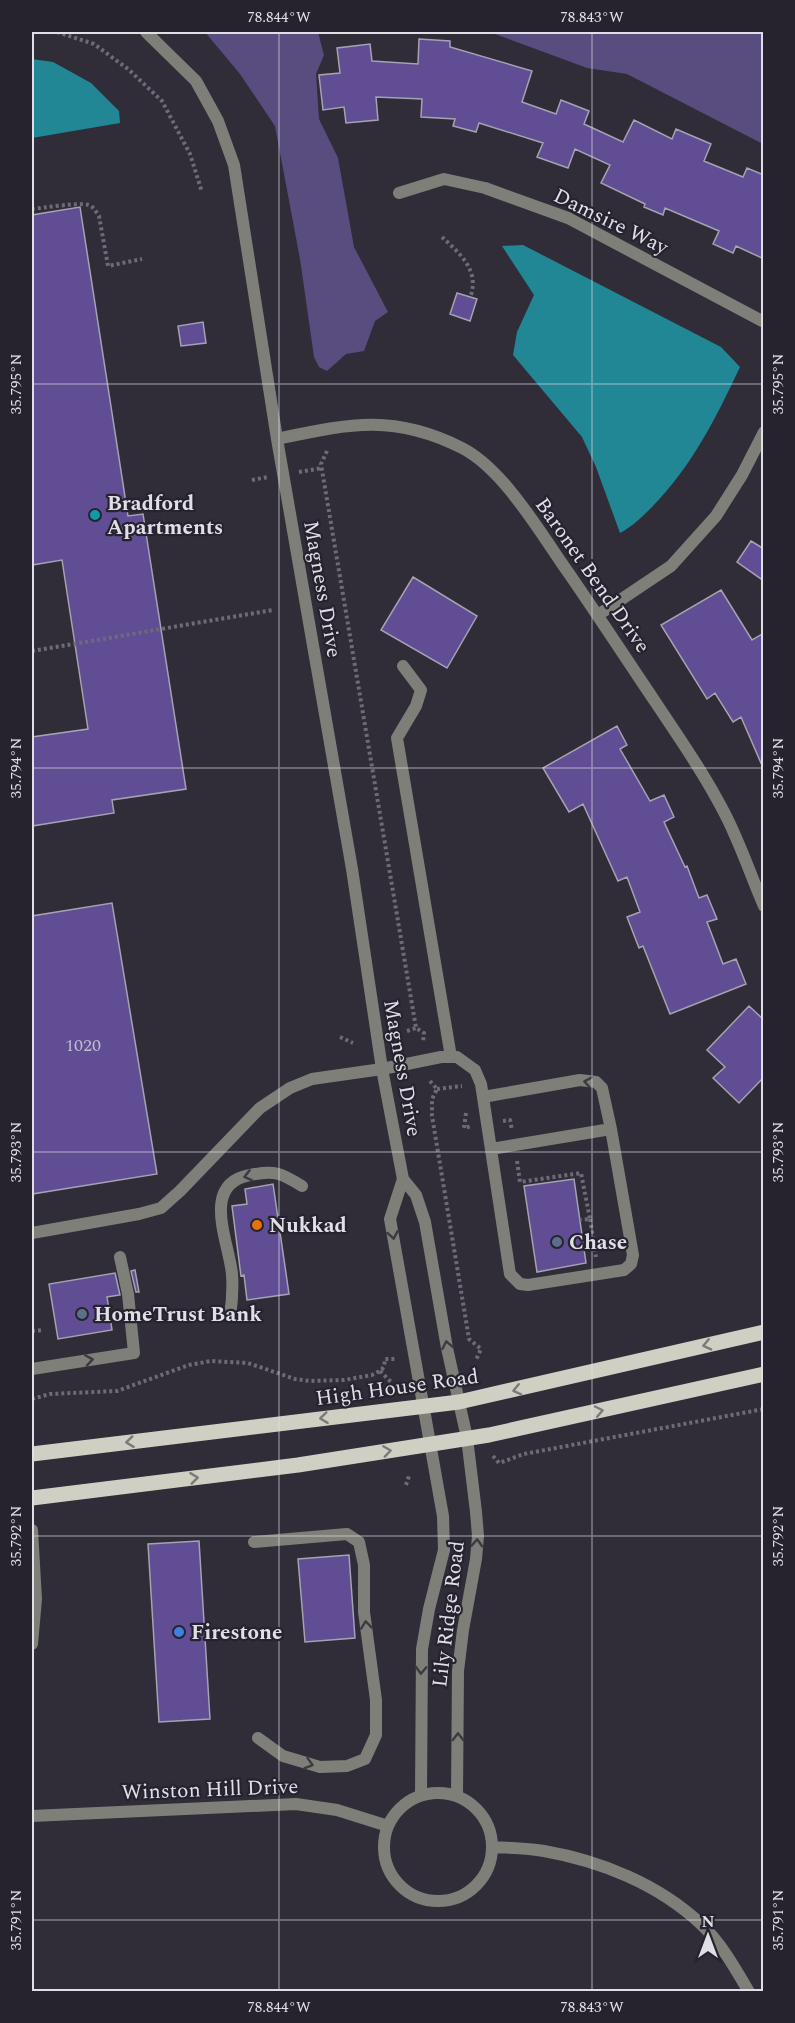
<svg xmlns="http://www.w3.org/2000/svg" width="795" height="2023" font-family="Spectral,serif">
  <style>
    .green { fill: #594c7f }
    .water { fill: #218794 }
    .building { fill: #614d93; stroke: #a5a2b1; stroke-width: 1.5 }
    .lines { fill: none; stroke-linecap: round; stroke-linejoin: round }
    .path { stroke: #6d6b75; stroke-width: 4; stroke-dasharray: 3 3; stroke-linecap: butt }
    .service { stroke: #7f7f79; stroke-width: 12 }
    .minor { stroke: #7f7f79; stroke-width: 12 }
    .primary { stroke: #cfd0c3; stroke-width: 15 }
    .oneway { stroke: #3c3a42 }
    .oneway2 { stroke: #7a7a79 }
    .ticks { fill: none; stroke: #e0dfe6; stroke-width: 1.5; stroke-opacity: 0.45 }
    .culture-dot { fill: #0f9aa8; stroke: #26232f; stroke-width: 2 }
    .food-dot { fill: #e8710a; stroke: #26232f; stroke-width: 2 }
    .service-dot { fill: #5c6f8a; stroke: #26232f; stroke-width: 2 }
    .shop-dot { fill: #3f7fe0; stroke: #26232f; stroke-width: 2 }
    .labels { text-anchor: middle; stroke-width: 4.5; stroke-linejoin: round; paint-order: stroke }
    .number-label { font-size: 18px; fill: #c0bad1 }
    .street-label { font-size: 21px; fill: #e0dfe6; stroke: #26232f }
    .poi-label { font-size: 21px; font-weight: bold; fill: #e0dfe6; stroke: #26232f; text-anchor: start }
    .neatline { fill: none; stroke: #e0dfe6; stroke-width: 2 }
    .ticks-label { font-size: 15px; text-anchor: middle; fill: #e0dfe6 }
  </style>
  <rect width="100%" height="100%" fill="#302d39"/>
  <!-- green -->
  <path class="green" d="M 205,32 L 318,32 L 324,55 L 316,74 L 319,119 L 338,158 L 354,247 L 388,312 L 375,321 L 364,351 L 346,354 L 327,371 L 319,367 L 314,357 L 300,259 L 275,126 L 240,74 Z
    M 490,32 L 763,32 L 763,144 L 627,74 L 587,68 Z"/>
  <!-- water -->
  <path class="water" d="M 32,59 L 53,62 L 91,83 L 119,111 L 120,123 L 32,138 Z
    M 523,245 L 721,347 L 740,367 C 716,418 692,466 652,507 C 642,517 633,526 620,533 L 596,467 L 582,437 L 513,355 L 517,332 L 534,295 L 502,246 Z"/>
  <!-- building -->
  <path class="building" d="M 419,39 L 450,41 L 450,47 L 532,71 L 522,102 L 556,114 L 561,100 L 589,111 L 584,124 L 623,142 L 634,120 L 672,139 L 676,129 L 711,144 L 704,161 L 743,177 L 747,168 L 764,175 L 764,259 L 736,246 L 733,253 L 713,244 L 719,231 L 665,208 L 663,215 L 644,207 L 645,204 L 601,183 L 610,165 L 575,149 L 568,168 L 537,157 L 543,143 L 479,123 L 476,132 L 453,126 L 455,119 L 421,117 L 422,99 L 376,97 L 378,120 L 346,123 L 344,107 L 323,110 L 319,75 L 340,73 L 337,48 L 370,44 L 372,61 L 418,64 Z
    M 80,207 L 128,516 L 143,514 L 186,789 L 112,800 L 114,813 L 32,826 L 32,737 L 88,729 L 62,560 L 32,565 L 32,215 Z
    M 457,293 L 477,299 L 470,321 L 450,314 Z
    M 203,322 L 206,343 L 181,346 L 178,326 Z
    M 751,541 L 764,549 L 764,581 L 737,562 Z
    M 413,577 L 477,616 L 447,668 L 381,630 Z
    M 721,590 L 752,640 L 764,633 L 764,770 L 741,717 L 733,722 L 715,693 L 707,699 L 661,625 Z
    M 617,726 L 627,745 L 620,749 L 650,801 L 664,795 L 674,817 L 664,822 L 685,867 L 687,866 L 699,898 L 707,895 L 717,919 L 707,922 L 723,964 L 736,959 L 746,984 L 670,1014 L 643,946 L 639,948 L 627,917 L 640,912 L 627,877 L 618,881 L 583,804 L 569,812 L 543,768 Z
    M 112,903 L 157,1174 L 32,1194 L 32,916 Z
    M 749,1006 L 764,1020 L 764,1077 L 739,1103 L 713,1078 L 725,1067 L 707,1050 Z
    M 574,1179 L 586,1263 L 537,1272 L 524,1186 Z
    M 273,1184 L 289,1294 L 247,1300 L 244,1275 L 241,1276 L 232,1206 L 247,1204 L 245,1189 Z
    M 135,1270 L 139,1292 L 136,1292 L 131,1271 Z
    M 115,1273 L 120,1295 L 107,1297 L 112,1330 L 58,1339 L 49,1284 Z
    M 199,1541 L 210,1719 L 159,1722 L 148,1544 Z
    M 349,1555 L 355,1638 L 305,1642 L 298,1559 Z"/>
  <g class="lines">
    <!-- path -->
    <path class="path" d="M 57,32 L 94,44 L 128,69 L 162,101 L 190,154 L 202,192
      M 32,209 C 43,208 79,202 89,205 C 94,207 96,212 99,216 L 108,266 L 142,259
      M 442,237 C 459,253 479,269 471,295
      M 327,451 L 321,464 L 416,1028 L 424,1033 L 423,1043
      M 299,472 L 322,468
      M 252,480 L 268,477
      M 32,651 L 273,610
      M 407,1031 L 416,1028
      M 340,1037 L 353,1043
      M 430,1081 L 437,1089 L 432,1099 L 432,1116 L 469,1339 L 481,1349 L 476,1360
      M 437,1089 L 462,1086
      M 466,1113 L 464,1128 L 472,1126
      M 503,1121 L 510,1120 L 512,1130
      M 517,1161 L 520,1182 L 581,1173 L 590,1219 L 580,1220
      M 590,1219 L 596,1257
      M 32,1331 L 43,1330
      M 380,1371 L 391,1382
      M 32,1399 L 50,1394 L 117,1391 L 189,1365 L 211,1361 L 248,1363 L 295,1379 L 310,1381 L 344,1380 L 372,1375 L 380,1371 L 384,1367 L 385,1359 L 397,1359
      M 493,1456 L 499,1463 L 524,1454 L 764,1409
      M 406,1485 L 409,1476"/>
    <!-- service -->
    <path class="service" d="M 403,666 L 421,690 L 416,706 L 397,738 L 451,1057
      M 483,1097 L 580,1080 L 596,1082 L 602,1088 L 611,1129
      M 32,1233 L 139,1214 L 161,1208 L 180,1191 L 260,1108 L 290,1088 L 312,1079 L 382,1069 L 441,1057 L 457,1057 L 475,1070 L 481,1084 L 510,1274 L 520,1284 L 528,1285 L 624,1270 L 631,1264 L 633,1255 L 611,1129 L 491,1149
      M 230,1316 C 232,1303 233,1288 232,1274 C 229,1242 200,1184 250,1175 C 275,1170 281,1173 302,1186
      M 32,1369 L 134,1353 L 128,1294 L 120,1257
      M 32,1530 L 36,1599 L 32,1644
      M 254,1542 L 347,1534 L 359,1542 L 364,1565 L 364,1612 L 376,1700 L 376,1735 L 365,1759 L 347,1766 L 320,1767 L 283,1756 L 258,1738"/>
    <!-- minor -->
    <path class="minor" d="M 146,32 L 196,81 L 218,121 L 234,165 L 277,439 L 352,869 L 382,1069 L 403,1179 L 390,1219 L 443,1516 L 444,1550 L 429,1609 L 422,1649 L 421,1795
      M 399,193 L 444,179 L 485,188 L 568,218 L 764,322
      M 277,439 C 348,424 393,413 462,448 C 505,470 542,536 570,575 C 599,617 627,660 656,703 C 680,739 705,775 725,814 C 740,843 751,876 764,906
      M 598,615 L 671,566 L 716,516 L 742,475 L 764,432
      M 403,1179 L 416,1195 L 425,1222 L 447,1348 L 467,1438 L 476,1512 L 478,1536 L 476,1559 L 463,1630 L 458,1671 L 457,1795
      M384 1847a54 54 0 1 1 108 0a54 54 0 1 1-108 0Z
      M 32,1816 L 296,1804 L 337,1810 L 388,1826
      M 493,1847 C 510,1848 527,1848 544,1851 C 601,1861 658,1884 701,1924 C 721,1943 735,1968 749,1992"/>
    <!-- primary -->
    <path class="primary" d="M 32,1454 L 459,1402 L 764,1332
      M 32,1498 L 298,1465 L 489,1435 L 764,1374"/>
  </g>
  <!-- one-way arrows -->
  <defs><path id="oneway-chevron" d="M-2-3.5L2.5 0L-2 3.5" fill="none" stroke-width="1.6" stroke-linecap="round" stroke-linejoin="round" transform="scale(1.5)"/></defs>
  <g class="oneway">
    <use href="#oneway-chevron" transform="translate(588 1082) rotate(-170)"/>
    <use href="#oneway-chevron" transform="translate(248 1176) rotate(166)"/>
    <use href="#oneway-chevron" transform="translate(393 1235) rotate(80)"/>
    <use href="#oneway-chevron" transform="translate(447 1345) rotate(-101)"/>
    <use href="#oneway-chevron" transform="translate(89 1360) rotate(-9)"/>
    <use href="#oneway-chevron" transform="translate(477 1543) rotate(-87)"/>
    <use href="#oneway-chevron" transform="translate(366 1625) rotate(-96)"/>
    <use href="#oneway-chevron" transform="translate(421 1670) rotate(92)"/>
    <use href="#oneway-chevron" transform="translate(458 1737) rotate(-90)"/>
    <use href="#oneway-chevron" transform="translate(309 1764) rotate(16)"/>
  </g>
  <g class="oneway2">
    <use href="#oneway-chevron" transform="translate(707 1345) rotate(167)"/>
    <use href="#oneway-chevron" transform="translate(517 1390) rotate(167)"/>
    <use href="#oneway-chevron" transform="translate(599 1411) rotate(-12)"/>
    <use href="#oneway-chevron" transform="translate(324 1418) rotate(173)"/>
    <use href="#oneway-chevron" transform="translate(130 1442) rotate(173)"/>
    <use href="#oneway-chevron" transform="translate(387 1451) rotate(-8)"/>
    <use href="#oneway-chevron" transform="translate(194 1478) rotate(-7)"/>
  </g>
  <!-- ticks -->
  <path class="ticks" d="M 279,32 L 279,1992M 592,32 L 592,1992M 32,384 L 764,384M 32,768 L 764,768M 32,1152 L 764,1152M 32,1536 L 764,1536M 32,1920 L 764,1920"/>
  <!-- markers -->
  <circle class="culture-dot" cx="95" cy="515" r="6"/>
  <circle class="food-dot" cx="257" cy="1225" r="6"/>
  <g class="service-dot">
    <circle cx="557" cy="1242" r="6"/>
    <circle cx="82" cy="1314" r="6"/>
  </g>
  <circle class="shop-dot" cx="179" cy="1632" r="6"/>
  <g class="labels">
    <!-- number labels -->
    <g class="number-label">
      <text x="83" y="1051">1020</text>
    </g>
    <!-- street labels -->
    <g class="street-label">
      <text transform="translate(611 221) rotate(26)" y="7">Damsire Way</text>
      <text transform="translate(593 575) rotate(55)" y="7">Baronet Bend Drive</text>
      <text transform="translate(323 589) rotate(80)" y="7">Magness Drive</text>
      <text transform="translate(403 1068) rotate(80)" y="7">Magness Drive</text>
      <text transform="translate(397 1387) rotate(-8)" y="7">High House Road</text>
      <text transform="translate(448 1614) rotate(-83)" y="7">Lily Ridge Road</text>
      <text transform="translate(210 1789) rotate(-2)" y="7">Winston Hill Drive</text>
    </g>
    <!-- poi labels -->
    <g class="poi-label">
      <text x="107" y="510">Bradford<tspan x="107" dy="24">Apartments</tspan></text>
      <text x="269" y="1232">Nukkad</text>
      <text x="569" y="1249">Chase</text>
      <text x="94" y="1321">HomeTrust Bank</text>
      <text x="191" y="1639">Firestone</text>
    </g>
  </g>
  <!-- border -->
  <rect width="795" height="2023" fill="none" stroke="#26232f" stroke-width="66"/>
  <!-- north arrow -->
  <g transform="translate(708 1936)" stroke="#26232f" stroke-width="4.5" paint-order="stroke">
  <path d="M0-4.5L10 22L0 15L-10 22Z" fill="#e0dfe6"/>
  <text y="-9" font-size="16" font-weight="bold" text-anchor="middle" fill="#e0dfe6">N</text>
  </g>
  <rect x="33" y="33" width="729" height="1957" class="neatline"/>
  <g class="ticks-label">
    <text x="279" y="22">78.844°W</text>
    <text x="592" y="22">78.843°W</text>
    <text transform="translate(16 384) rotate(-90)" y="5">35.795°N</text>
    <text transform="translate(778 384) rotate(-90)" y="5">35.795°N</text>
    <text transform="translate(16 768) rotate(-90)" y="5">35.794°N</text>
    <text transform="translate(778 768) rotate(-90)" y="5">35.794°N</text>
    <text transform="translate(16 1152) rotate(-90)" y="5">35.793°N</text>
    <text transform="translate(778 1152) rotate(-90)" y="5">35.793°N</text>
    <text transform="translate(16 1536) rotate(-90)" y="5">35.792°N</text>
    <text transform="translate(778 1536) rotate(-90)" y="5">35.792°N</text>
    <text transform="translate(16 1920) rotate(-90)" y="5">35.791°N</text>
    <text transform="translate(778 1920) rotate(-90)" y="5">35.791°N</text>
    <text x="279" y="2012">78.844°W</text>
    <text x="592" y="2012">78.843°W</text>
  </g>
</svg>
